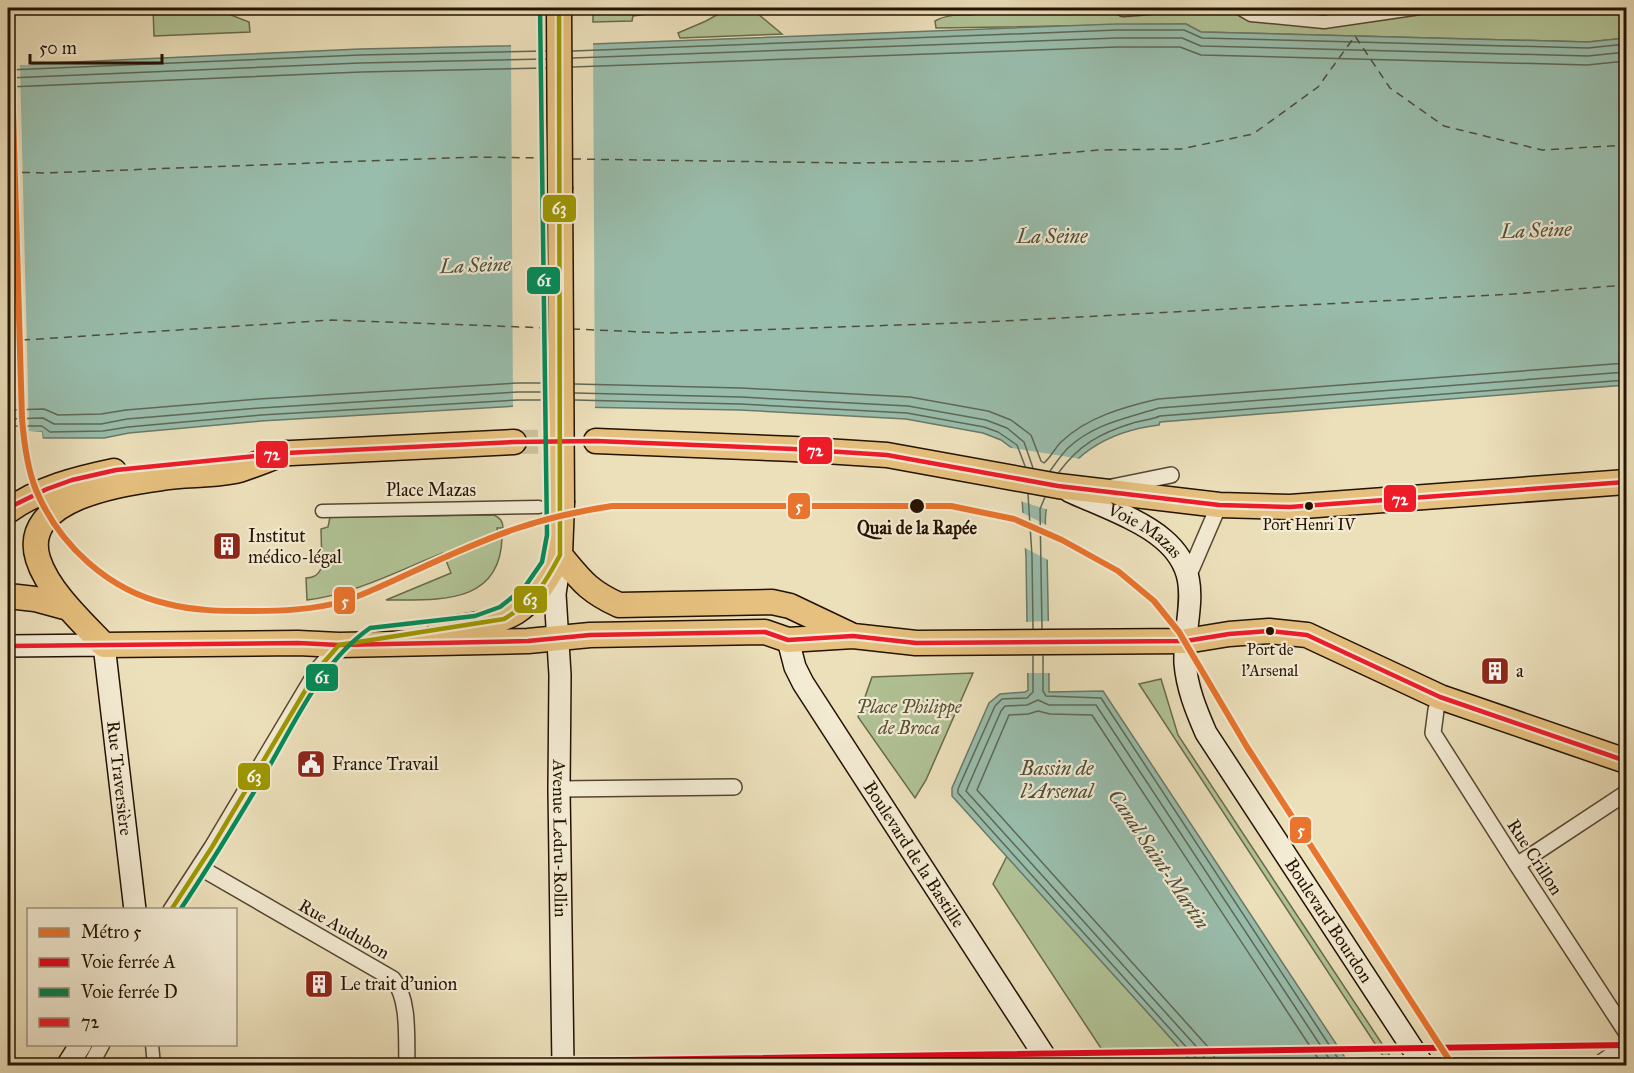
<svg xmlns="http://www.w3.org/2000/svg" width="1634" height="1073" font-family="'IM FELL Great Primer',serif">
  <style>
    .green { fill: #b1c396; stroke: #6a6a4b; stroke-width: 1.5 }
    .water { fill: #99bdac; stroke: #6a7967; stroke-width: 1.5 }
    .pier { fill: #ece0bb }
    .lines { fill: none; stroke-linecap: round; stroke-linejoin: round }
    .shore { stroke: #5e6856; stroke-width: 1.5 }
    .ferry { stroke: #4d4e3c; stroke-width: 1.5; stroke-dasharray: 8 6; stroke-linecap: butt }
    .primary-tunnel { stroke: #cec19f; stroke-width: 24; stroke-dasharray: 24 12; stroke-linecap: butt }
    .pedestrian-casing { stroke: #56462f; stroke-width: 15 }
    .minor-casing { stroke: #56462f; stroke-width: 18 }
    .secondary-casing { stroke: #241200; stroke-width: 24 }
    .primary-casing { stroke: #241200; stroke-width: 27 }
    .pedestrian { stroke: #f3ebd3; stroke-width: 12 }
    .minor { stroke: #f3ebd3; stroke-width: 15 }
    .secondary { stroke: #f3ebd3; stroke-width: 21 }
    .primary { stroke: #e6c07e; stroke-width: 24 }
    .primary-bridge-casing { stroke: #241200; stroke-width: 27; stroke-linecap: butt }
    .primary-bridge { stroke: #e6c07e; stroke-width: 24 }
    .bus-1-casing { stroke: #f3ebd3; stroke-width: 9 }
    .bus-2-casing { stroke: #f3ebd3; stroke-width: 9 }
    .bus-3-casing { stroke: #f3ebd3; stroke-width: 9 }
    .bus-1 { stroke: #ee1b29; stroke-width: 4.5 }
    .bus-2 { stroke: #9e9800; stroke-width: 4.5 }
    .bus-3 { stroke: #008c5a; stroke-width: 4.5 }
    .rail-1-casing { stroke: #f3ebd3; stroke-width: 10 }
    .rail-2-casing { stroke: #f3ebd3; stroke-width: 10 }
    .rail-1 { stroke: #e3051c; stroke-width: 6 }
    .rail-2 { stroke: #00824e; stroke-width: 6 }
    .metro-1-casing { stroke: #f3ebd3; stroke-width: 10 }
    .metro-1 { stroke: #e9742d; stroke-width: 6 }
    .stop-dot { fill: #241200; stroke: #f3ebd3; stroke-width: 2 }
    .labels { text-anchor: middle; stroke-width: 4.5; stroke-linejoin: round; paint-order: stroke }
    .bus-label { font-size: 16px; fill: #241200; stroke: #f3ebd3 }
    .street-label { font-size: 18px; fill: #241200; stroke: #f3ebd3 }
    .stop-label { font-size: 18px; font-weight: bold; fill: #241200; stroke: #f3ebd3 }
    .poi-label { font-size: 18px; fill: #241200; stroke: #f3ebd3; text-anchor: start }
    .park-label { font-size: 18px; font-style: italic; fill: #555034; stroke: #f3ebd3 }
    .water-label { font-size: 20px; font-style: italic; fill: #4d4e3c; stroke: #f3ebd3 }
    .line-badge { stroke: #f3ebd3; stroke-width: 2 }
    .badge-label { font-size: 16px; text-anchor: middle; font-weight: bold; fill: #fff }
  </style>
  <rect width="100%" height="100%" fill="#ece0bb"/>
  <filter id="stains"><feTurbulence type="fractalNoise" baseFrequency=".00333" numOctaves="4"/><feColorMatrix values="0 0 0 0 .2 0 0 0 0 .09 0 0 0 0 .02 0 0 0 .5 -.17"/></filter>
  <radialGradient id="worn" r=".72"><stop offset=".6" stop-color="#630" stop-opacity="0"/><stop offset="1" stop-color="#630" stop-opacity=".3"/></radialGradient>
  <!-- green -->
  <path class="green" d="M 153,8 L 213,8 L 249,22 L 250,32 L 154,36 Z
    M 286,8 L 507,8 L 508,14 L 415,13 L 336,8 L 328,14 Z
    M 593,8 L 676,8 L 654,13 L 633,16 L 632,21 L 593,22 Z
    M 729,8 L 751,8 L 782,34 L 680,38 L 678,33 L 706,21 Z
    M 973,8 L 1626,8 L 1626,38 L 1588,42 L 1201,32 L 1186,24 L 936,28 L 935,21 C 945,15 961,14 972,15 Z
    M 494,515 C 500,518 503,521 503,528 L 497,528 L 498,538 L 502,538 C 500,607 435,599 386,600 L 451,573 L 443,553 C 400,570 352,595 307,600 L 306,578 C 314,578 319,575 322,566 L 321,529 L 328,527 L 330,517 Z
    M 973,673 L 926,780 L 915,798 L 858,717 L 872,677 Z
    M 1161,679 L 1178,735 L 1396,1065 L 1389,1065 L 1139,684 Z
    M 1007,856 L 1195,1065 L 1112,1065 L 993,884 Z"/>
  <!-- water -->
  <path class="water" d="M 1116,24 L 1186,24 L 1201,32 L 1588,42 L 1626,38 L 1626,385 L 1160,422 L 1159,425 C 1108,431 1064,456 1047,507 C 1043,520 1047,540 1047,553 C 1048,599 1049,645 1049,692 L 1103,691 L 1350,1065 L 1195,1065 L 952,796 L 952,788 L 989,703 L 1000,694 L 1025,692 L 1028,690 L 1026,556 L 1021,484 L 1013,449 L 1001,440 L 983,433 L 906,419 L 740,410 L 518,406 L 261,421 L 129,433 L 104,438 L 43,438 L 42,432 L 8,432 L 8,65 L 360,49 L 592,44 Z"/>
  <!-- pier -->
  <path class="pier" d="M 593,41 L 595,409 L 513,409 L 511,43 Z
    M 30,61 L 31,65 L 20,65 L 29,431 L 42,432 L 43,441 L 40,440 L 39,435 L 8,435 L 8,62 Z
    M 1006,447 L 1081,459 L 1063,482 L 1049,510 L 1020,501 L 1015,463 L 1010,451 Z
    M 1021,512 L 1050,527 L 1050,561 L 1023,547 Z
    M 1051,621 L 1052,673 L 1024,673 L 1024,622 Z"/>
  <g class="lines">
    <!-- shore -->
    <path class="shore" d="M 573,51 L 1117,30 L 1184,30 L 1202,38 L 1588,48 L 1626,44
      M 573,58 L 1117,38 L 1182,38 L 1201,46 L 1588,56 L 1626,52
      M 573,67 L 1117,47 L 1180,47 L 1201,55 L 1587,65 L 1626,61
      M 8,70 L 360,55 L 546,51
      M 8,78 L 360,63 L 546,59
      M 8,87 L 361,72 L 546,68
      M 575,384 L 741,388 L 910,397 L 988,411 L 1011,420 L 1031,435 L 1041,461 L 1044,463 C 1051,457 1055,448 1061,442 C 1087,417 1124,407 1158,399 L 1626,363
      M 575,393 L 741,397 L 908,406 L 986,420 L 1007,428 L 1024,442 L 1033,468
      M 575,400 L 740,404 L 907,413 L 984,427 L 998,432 L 1017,445 L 1025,466
      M 8,410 L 44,409 L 58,415 L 101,414 L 126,410 L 259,399 L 517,383 L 548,383
      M 8,419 L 43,418 L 54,424 L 101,424 L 127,419 L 260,408 L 518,392 L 548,392
      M 8,426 L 42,426 L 50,432 L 103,431 L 128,427 L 261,415 L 518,400 L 548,400
      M 1050,471 C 1056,463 1061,455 1068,448 C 1093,424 1127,418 1159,408 L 1626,372
      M 1059,472 C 1079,445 1100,433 1133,423 C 1142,420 1151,420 1160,416 L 1626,380
      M 1028,494 L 1032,556 L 1033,629
      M 1042,629 L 1040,509 L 1045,497
      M 1033,656 L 1033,692 L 1027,698 L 1002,699 L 995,706 L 958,789 L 958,793 L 1197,1059 L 1199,1066
      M 1043,656 L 1043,691 L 1046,696 L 1101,698 L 1343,1066
      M 1206,1066 L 1203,1054 L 966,791 L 1001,711 L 1005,706 L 1027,705 L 1038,700 L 1049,705 L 1096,705 L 1334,1066
      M 1215,1066 L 1214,1055 L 1209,1048 L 977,790 L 1009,715 L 1028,714 L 1038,711 L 1050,714 L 1092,715 L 1323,1066"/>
    <!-- ferry -->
    <path class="ferry" d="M 573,159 L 854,163 L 969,161 L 1099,150 L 1181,149 L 1253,134 L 1318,87 L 1355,36 L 1390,88 L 1444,126 L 1542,150 L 1626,145
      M 8,172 L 44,173 L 474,157 L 547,158
      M 572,329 L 669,333 L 984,322 L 1513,294 L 1626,285
      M 8,341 L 332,320 L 549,328"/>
    <!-- primary-tunnel -->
    <path class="primary-tunnel" d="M 514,442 L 596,441"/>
    <!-- pedestrian casing -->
    <g class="pedestrian-casing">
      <path id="pedestrian" d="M 1121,8 L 1123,10 L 1149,8
        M 1239,8 L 1251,15 L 1324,22 L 1420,8
        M 322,511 L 539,507
        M 152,1044 L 154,1066"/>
    </g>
    <!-- minor casing -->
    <g class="minor-casing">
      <path id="minor" d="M 1112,487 L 1171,475
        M 1188,577 L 1219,505
        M 1440,697 L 1436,710 L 1433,733 L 1517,865 L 1626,1032
        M 559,789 L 734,787
        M 1517,865 L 1626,793
        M 199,867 L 393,979 C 410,999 406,1040 407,1066
        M 171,910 L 212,847 L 318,669 L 339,645
        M 90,1066 L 102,1044
        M 1596,1066 L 1626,1045"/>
    </g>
    <!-- secondary casing -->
    <g class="secondary-casing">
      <g id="secondary">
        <path id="s1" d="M 1069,491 C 1097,504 1140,519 1163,539 C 1207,576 1183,615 1185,663 C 1187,688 1196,710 1206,733 L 1424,1066"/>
        <path id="s2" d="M 560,560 L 555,594 L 560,675 L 559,789 L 563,1066"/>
        <path id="s3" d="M 788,640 L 795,667 L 803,683 L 1051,1066"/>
        <path id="s4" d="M 8,646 L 104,645 L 135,910"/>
        <path d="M 67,1066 L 81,1044"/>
      </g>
    </g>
    <!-- primary casing -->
    <g class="primary-casing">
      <path id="primary" d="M 559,8 L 560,187
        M 596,441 L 794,449 L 887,455 L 1058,486 L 1219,505 L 1290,507 L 1626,482
        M 286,453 C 271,458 255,465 239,470 C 217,476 186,474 162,478 C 123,483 19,498 38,559 C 48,591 82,622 104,645 L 298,643 L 339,645 L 528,641 L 590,635 L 765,632 L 788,640 L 853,636 L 916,643 L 1186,641 L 1229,634 L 1269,631 L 1307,635 L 1440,697 L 1626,761
        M 271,454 L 514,442
        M 562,503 L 560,555 C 581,580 588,591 619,605 L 772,602 L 790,606 L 851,635
        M 8,511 C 40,488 76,479 114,471
        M 8,596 L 35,599 L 68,608
        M 440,630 C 510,620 525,621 560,555"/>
    </g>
    <!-- pedestrian -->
    <use href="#pedestrian" class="pedestrian"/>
    <!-- minor -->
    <use href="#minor" class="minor"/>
    <!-- secondary -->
    <use href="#secondary" class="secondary"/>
    <!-- primary -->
    <use href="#primary" class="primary"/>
    <!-- primary-bridge casing -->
    <g class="primary-bridge-casing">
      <path id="primary-bridge" d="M 560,187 L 562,503"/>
    </g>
    <!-- primary-bridge -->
    <use href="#primary-bridge" class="primary-bridge"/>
    <!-- bus-1 casing -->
    <g class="bus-1-casing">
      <path id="bus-1" d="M 8,508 L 47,489 L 72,480 L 116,470 L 286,453 L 514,442 L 596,441 L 794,449 L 887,455 L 1058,486 L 1219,505 L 1290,507 L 1626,482
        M 8,646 L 298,643 L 339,645 L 528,641 L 590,635 L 765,632 L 788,640 L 853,636 L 916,643 L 1186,641 L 1229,634 L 1269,631 L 1307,635 L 1440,697 L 1626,761"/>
    </g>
    <!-- bus-2 casing -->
    <g class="bus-2-casing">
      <path id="bus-2" d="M 339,645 L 504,619 C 535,600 543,587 560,555 L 559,8
        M 171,910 L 212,847 L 318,669 L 339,645"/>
    </g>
    <!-- bus-3 casing -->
    <g class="bus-3-casing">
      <path id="bus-3" d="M 180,910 C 212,862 241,814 270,765 C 298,716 323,661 370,628 L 475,616 L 500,607 L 524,588 L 542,562 L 547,535 L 540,8"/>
    </g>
    <!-- bus-1 -->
    <use href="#bus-1" class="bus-1"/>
    <!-- bus-2 -->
    <use href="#bus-2" class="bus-2"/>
    <!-- bus-3 -->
    <use href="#bus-3" class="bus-3"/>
    <!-- rail-1 casing -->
    <g class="rail-1-casing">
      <path id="rail-1" d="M 221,1066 L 1626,1045"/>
    </g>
    <!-- rail-2 casing -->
    <g class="rail-2-casing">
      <path id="rail-2" d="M 1271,1066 L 1370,1060 L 1626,1060"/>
    </g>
    <!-- rail-1 -->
    <use href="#rail-1" class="rail-1"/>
    <!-- rail-2 -->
    <use href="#rail-2" class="rail-2"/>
    <!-- metro-1 casing -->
    <g class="metro-1-casing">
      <path id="metro-1" d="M 10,8 L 22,419 C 24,443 27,468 36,490 C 59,545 109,591 168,604 C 195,611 222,611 249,611 C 280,611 314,610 344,601 C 358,597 372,590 386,584 C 428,565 471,544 515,529 C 547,518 579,511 612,506 L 951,506 L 1014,519 L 1062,540 L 1118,571 L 1154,601 L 1179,632 L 1247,747 L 1453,1066"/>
    </g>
    <!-- metro-1 -->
    <use href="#metro-1" class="metro-1"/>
  </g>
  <!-- icons -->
  <defs>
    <g id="building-square" transform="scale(1.5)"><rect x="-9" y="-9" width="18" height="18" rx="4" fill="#8f2418" stroke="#f3ebd3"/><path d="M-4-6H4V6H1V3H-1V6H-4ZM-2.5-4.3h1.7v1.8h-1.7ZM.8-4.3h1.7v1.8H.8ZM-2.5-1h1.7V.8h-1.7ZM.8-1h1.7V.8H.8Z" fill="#fff"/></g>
    <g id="civic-square" transform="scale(1.5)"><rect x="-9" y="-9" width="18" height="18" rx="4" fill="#8f2418" stroke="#f3ebd3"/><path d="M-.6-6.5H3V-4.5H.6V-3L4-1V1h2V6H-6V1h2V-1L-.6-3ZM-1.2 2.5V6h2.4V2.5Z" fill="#fff"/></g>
  </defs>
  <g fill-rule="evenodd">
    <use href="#building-square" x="227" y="546"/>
    <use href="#building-square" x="1495" y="671"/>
    <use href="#civic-square" x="311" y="764"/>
    <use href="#building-square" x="319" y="984"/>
  </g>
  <!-- markers -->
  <g class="stop-dot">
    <circle cx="917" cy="506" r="8"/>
    <circle cx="1309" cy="506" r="5"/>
    <circle cx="1270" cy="631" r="5"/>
  </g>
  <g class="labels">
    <!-- bus labels -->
    <g class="bus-label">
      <text x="1309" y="530">Port Henri IV</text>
      <text x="1270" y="655">Port de<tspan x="1270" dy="21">l'Arsenal</tspan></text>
    </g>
    <!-- street labels -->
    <g class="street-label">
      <text x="431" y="496">Place Mazas</text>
      <text dy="6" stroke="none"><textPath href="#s1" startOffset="86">Voie Mazas</textPath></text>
      <text dy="6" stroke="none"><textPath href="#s4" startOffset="230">Rue Traversière</textPath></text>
      <text dy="6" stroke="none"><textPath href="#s2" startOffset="279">Avenue Ledru-Rollin</textPath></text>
      <text dy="6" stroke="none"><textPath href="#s3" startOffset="250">Boulevard de la Bastille</textPath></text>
      <text transform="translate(1535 857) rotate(57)" y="6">Rue Crillon</text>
      <text dy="6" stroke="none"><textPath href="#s1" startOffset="536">Boulevard Bourdon</textPath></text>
      <text transform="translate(344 929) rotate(30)" y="6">Rue Audubon</text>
    </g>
    <!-- stop labels -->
    <g class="stop-label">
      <text x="917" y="534">Quai de la Rapée</text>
    </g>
    <!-- poi labels -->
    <g class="poi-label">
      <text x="248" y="542">Institut<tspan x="248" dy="21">médico-légal</tspan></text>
      <text x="1516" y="677">a</text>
      <text x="332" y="770">France Travail</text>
      <text x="340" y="990">Le trait d'union</text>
    </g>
    <!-- park labels -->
    <g class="park-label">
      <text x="909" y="713">Place Philippe<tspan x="909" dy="21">de Broca</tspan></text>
    </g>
    <!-- water labels -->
    <g class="water-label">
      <text transform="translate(1536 230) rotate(-2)" y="7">La Seine</text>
      <text x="1052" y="243">La Seine</text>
      <text transform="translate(475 265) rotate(-2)" y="7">La Seine</text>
      <text x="1057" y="775">Bassin de<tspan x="1057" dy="23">l'Arsenal</tspan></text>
      <text transform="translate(1159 859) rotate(56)" y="7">Canal Saint-Martin</text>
    </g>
  </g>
  <g class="line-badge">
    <rect x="542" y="194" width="35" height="29" rx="6" fill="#9e9800"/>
    <rect x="526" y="266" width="35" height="29" rx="6" fill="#008c5a"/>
    <rect x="798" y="436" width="35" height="29" rx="6" fill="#ee1b29"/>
    <rect x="255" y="440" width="34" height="29" rx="6" fill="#ee1b29"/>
    <rect x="1383" y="484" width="34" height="29" rx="6" fill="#ee1b29"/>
    <rect x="787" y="492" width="24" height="28" rx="6" fill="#e9742d"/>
    <rect x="513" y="585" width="35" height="29" rx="6" fill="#9e9800"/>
    <rect x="333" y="586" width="23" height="29" rx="6" fill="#e9742d"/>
    <rect x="305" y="663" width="34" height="29" rx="6" fill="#008c5a"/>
    <rect x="237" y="762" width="34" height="29" rx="6" fill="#9e9800"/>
    <rect x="1289" y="816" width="23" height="28" rx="6" fill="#e9742d"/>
  </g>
  <g class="badge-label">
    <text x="559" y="214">63</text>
    <text x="544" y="286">61</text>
    <text x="815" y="456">72</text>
    <text x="272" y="460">72</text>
    <text x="1400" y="505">72</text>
    <text x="799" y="512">5</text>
    <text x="530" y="605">63</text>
    <text x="345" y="607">5</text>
    <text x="322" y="683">61</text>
    <text x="254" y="782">63</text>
    <text x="1301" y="836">5</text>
  </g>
  <!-- margin -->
  <rect width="1634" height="1073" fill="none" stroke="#ece0bb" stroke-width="30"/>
  <rect x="9" y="9" width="1616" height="1055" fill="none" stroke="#241200" stroke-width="3"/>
  <rect x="15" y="15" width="1604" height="1043" fill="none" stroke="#241200" stroke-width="1.5"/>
  <!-- legend -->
  <rect x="27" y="908" width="210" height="138" fill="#f3ebd3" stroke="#a0947f" stroke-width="1.5"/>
  <rect x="39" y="928" width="30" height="9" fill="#e9742d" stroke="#a0947f" stroke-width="1.5"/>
  <text x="81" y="938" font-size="18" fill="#241200">Métro 5</text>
  <rect x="39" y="958" width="30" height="9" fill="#e3051c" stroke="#a0947f" stroke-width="1.5"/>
  <text x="81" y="968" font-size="18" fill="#241200">Voie ferrée A</text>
  <rect x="39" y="988" width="30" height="9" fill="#00824e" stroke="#a0947f" stroke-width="1.5"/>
  <text x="81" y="998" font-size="18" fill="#241200">Voie ferrée D</text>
  <rect x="39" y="1018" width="30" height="9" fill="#ee1b29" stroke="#a0947f" stroke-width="1.5"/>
  <text x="81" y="1028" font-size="18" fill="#241200">72</text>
  <!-- scale -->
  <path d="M30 54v9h132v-9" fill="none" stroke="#241200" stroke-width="3"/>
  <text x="39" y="54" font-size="18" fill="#241200" stroke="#f3ebd3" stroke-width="4.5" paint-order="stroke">50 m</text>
  <rect width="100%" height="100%" filter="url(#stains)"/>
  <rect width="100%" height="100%" fill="url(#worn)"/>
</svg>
